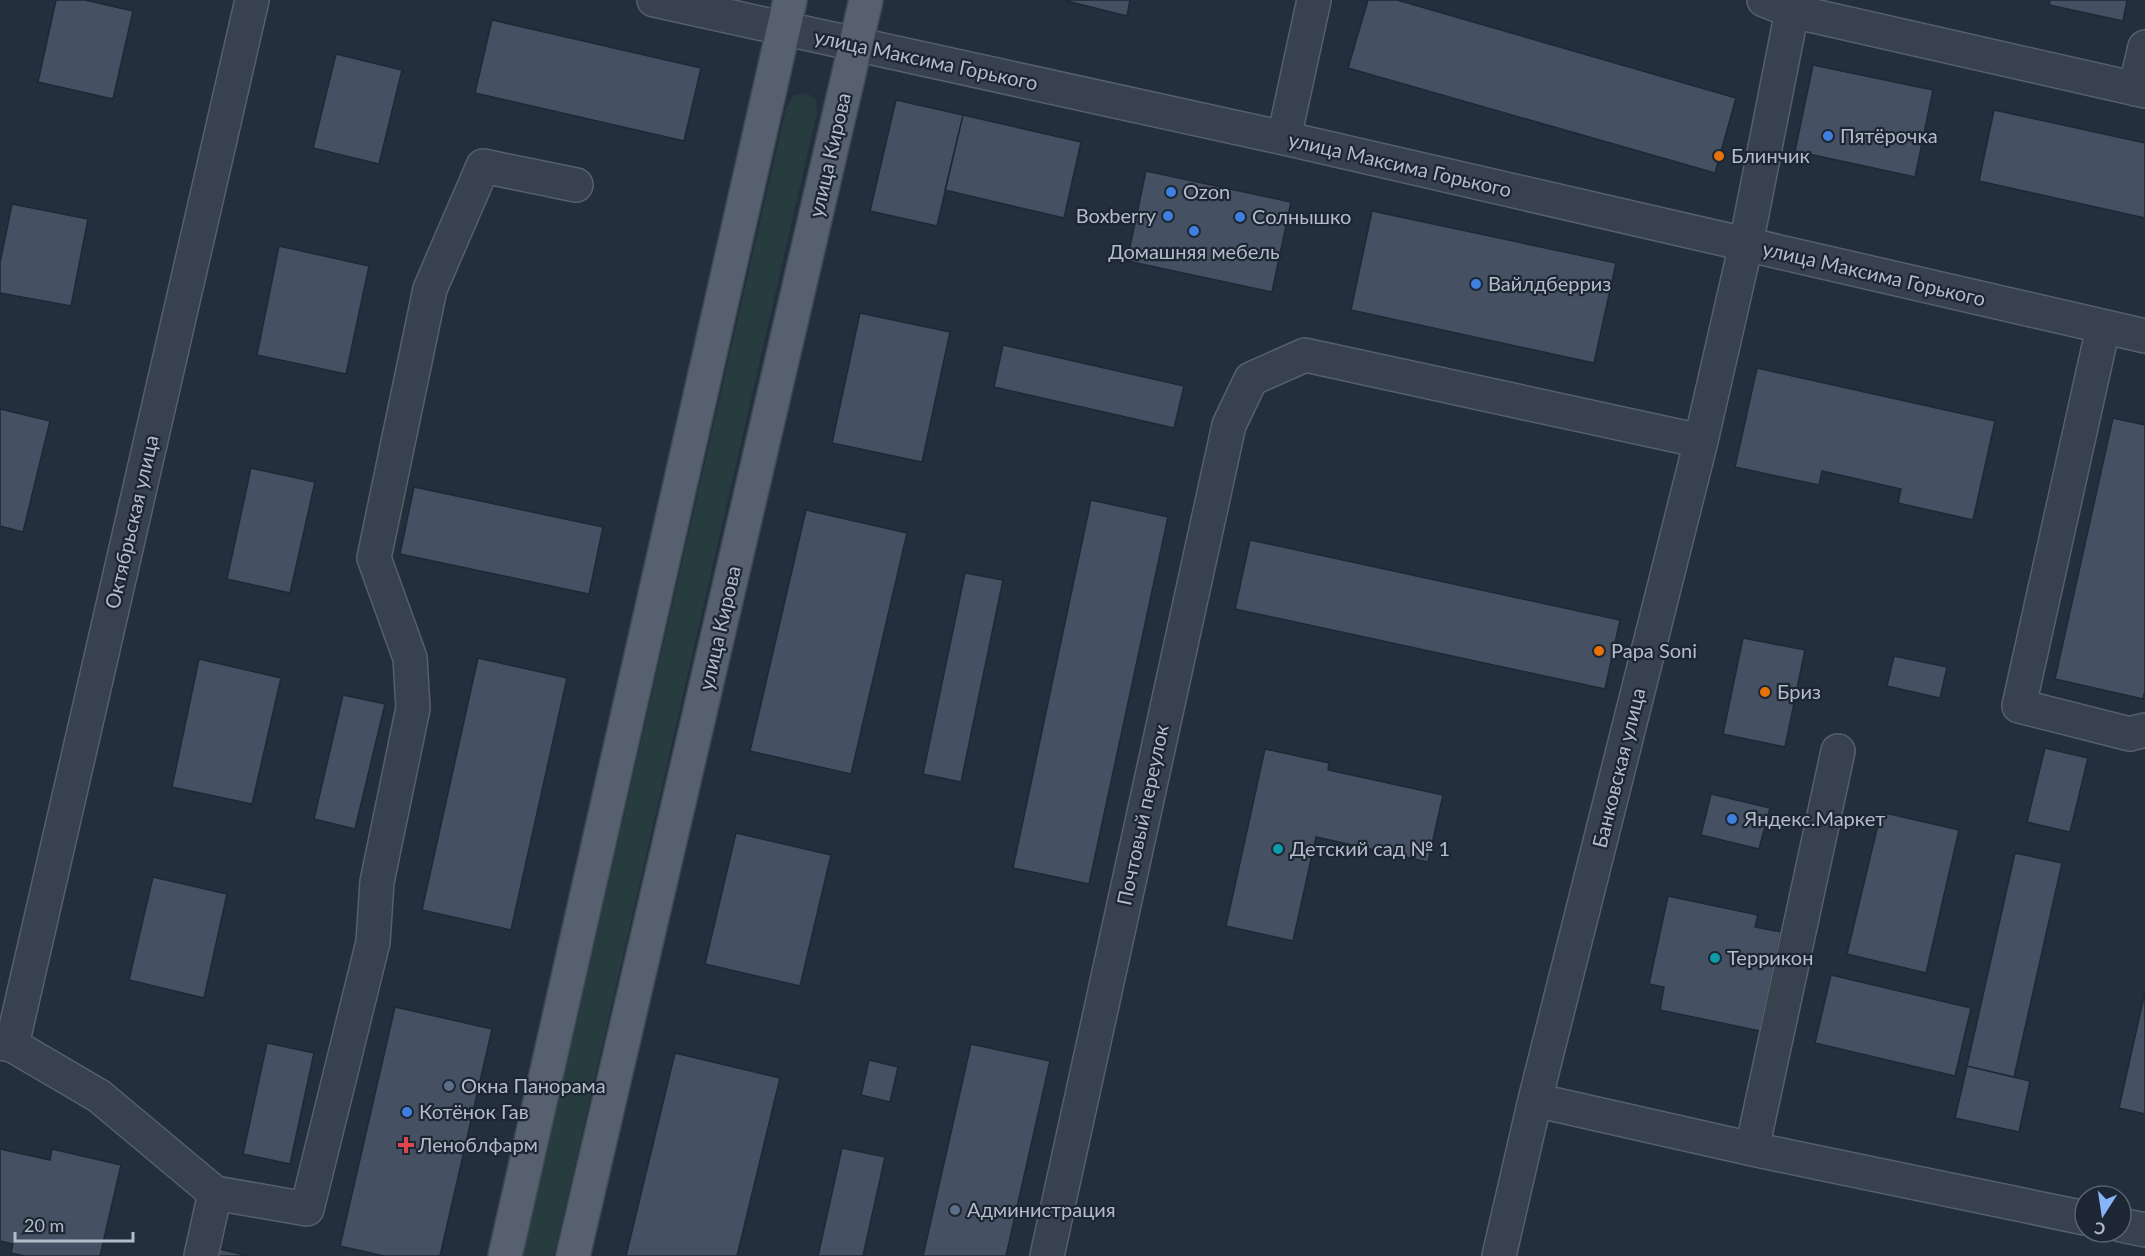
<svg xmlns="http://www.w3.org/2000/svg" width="2145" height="1256" font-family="Lato,sans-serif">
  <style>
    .green { fill: #263c3f }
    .building { fill: #455162; stroke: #1f2835; stroke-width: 1.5 }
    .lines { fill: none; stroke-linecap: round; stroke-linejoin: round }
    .minor-casing { stroke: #565f6c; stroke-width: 36 }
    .major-casing { stroke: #414a57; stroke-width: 36 }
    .minor { stroke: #38414e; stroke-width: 33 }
    .major { stroke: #56606e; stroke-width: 33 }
    .shop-dot { fill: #3f7fe0; stroke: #1d2633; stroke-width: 2 }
    .food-dot { fill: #e8710a; stroke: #1d2633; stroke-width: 2 }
    .culture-dot { fill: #0f9aa8; stroke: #1d2633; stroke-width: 2 }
    .service-dot { fill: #5c6f8a; stroke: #1d2633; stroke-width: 2 }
    .health-dot { fill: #e0444e; stroke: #1d2633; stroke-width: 2 }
    .labels { text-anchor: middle; stroke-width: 4.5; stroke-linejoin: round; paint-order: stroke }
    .street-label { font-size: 20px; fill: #b4bcc9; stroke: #1d2633 }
    .poi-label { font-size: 20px; fill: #b4bcc9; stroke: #1d2633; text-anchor: start }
  </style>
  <rect width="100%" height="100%" fill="#242f3e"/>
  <!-- green -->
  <path class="green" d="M 807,93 L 816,100 L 817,112 L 554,1256 L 523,1256 L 786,109 L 793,96 Z"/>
  <!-- building -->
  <path class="building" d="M 56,0 L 85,0 L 133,11 L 113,99 L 38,82 Z
    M 1063,0 L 1130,0 L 1127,16 Z
    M 1368,0 L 1397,0 L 1736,98 L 1715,173 L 1348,68 Z
    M 2050,0 L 2127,0 L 2123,21 L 2049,5 Z
    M 492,20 L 701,68 L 684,141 L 475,93 Z
    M 336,54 L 402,70 L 379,164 L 313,148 Z
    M 1813,65 L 1933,90 L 1915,177 L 1795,151 Z
    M 896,100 L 963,115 L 937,226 L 870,211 Z
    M 1994,110 L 2145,143 L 2145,218 L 1979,181 Z
    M 963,115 L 1081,142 L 1064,218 L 945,190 Z
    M 1146,171 L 1291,202 L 1272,292 L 1127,261 Z
    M 12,204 L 88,219 L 71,306 L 0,293 L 0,263 Z
    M 1372,211 L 1616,263 L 1594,363 L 1351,310 Z
    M 279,246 L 369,266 L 346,374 L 257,355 Z
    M 860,313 L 950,332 L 922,462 L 832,443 Z
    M 1003,345 L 1184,386 L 1174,428 L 994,387 Z
    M 1757,368 L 1995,421 L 1973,520 L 1898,503 L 1901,489 L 1822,471 L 1819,485 L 1735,467 Z
    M 0,409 L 50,421 L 23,532 L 0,526 Z
    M 2113,418 L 2145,425 L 2145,691 L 2143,699 L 2055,679 Z
    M 251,468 L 315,482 L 290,593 L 227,579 Z
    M 414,487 L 603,527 L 589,594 L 400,554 Z
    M 1091,500 L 1168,517 L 1089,884 L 1013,868 Z
    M 806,510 L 907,533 L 851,774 L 750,751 Z
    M 1250,540 L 1620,620 L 1605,689 L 1235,609 Z
    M 965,573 L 1003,580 L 961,782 L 923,774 Z
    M 1743,638 L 1805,650 L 1785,747 L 1723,734 Z
    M 1894,656 L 1947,667 L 1940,698 L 1887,686 Z
    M 478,658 L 567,678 L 511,930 L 422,910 Z
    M 199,659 L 281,678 L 252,804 L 172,787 Z
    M 343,695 L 385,704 L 355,829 L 314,819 Z
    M 2045,748 L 2088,758 L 2070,832 L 2027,822 Z
    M 1265,749 L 1329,763 L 1328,770 L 1443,795 L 1428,862 L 1316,837 L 1293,941 L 1226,926 Z
    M 1711,794 L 1770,808 L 1759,849 L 1701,835 Z
    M 1881,812 L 1959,830 L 1926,973 L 1847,954 Z
    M 736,833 L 831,855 L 800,986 L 705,964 Z
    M 2015,853 L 2062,863 L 2014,1077 L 1967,1066 Z
    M 153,877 L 227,894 L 204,998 L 129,980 Z
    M 1668,896 L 1758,915 L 1755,927 L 1781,932 L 1760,1031 L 1660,1010 L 1664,987 L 1649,984 Z
    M 1831,975 L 1971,1008 L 1955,1076 L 1815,1043 Z
    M 2145,992 L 2145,1114 L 2119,1108 Z
    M 395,1007 L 492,1029 L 440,1256 L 384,1256 L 340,1246 Z
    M 267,1043 L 314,1053 L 290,1164 L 243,1154 Z
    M 971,1044 L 1050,1061 L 1006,1256 L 923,1256 Z
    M 675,1053 L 780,1078 L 737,1256 L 626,1256 Z
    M 869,1060 L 898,1067 L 890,1102 L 861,1095 Z
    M 1967,1066 L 2030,1081 L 2019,1132 L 1955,1118 Z
    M 842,1148 L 885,1157 L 863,1256 L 818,1256 Z
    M 0,1149 L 50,1160 L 52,1149 L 121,1165 L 100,1256 L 25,1256 L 11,1253 L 13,1244 L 0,1241 Z
    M 219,1249 L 249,1256 L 218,1256 Z"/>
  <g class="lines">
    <!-- minor casing -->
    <g class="minor-casing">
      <path id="minor" d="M 654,0 L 1284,138 L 2145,336
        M 1764,0 L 1792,11
        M 2135,89 L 2145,47
        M 1284,138 L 1314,0
        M 2103,328 L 2019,706 L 2130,734 L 2145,730
        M 0,1043 L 12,1045 L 99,1096 L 215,1193 L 307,1209 L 373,942 L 377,882 L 413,708 L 410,658 L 374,558 L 430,289 L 483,166 L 576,185
        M 12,1045 L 252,0
        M 1535,1100 L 1752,1149 L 2085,1218
        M 1752,1149 L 1838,751
        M 2121,1225 L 2145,1230
        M 201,1256 L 215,1193
        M 1047,1256 L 1229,425 L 1251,379 L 1305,355 L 1701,441
        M 1499,1256 L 1535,1100 L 1701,441 L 1746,244 L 1792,11 L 2145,91"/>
    </g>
    <!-- major casing -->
    <g class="major-casing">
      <path id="major" d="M 505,1256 L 790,0
        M 573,1256 L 866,0"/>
    </g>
    <!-- minor -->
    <use href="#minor" class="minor"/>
    <!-- major -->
    <use href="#major" class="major"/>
  </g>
  <!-- markers -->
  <g class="shop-dot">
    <circle cx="1828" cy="136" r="6"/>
    <circle cx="1171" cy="192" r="6"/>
    <circle cx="1168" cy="216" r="6"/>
    <circle cx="1240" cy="217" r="6"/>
    <circle cx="1194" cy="231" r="6"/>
    <circle cx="1476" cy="284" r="6"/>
    <circle cx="1732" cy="819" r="6"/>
    <circle cx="407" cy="1112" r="6"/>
  </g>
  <g class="food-dot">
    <circle cx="1719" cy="156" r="6"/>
    <circle cx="1599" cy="651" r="6"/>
    <circle cx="1765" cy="692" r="6"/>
  </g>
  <g class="culture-dot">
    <circle cx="1278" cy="849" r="6"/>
    <circle cx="1715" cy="958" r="6"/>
  </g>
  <g class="service-dot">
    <circle cx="449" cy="1086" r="6"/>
    <circle cx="955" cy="1210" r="6"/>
  </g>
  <path class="health-dot" d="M403 1136h6v6h6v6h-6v6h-6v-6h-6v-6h6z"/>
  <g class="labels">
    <!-- street labels -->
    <g class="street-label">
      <text transform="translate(926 60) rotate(12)" y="7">улица Максима Горького</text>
      <text transform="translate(830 155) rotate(-77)" y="7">улица Кирова</text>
      <text transform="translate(1400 165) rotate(13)" y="7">улица Максима Горького</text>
      <text transform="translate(1874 274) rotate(13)" y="7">улица Максима Горького</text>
      <text transform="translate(132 522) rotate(-77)" y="7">Октябрьская улица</text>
      <text transform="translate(720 628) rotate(-77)" y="7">улица Кирова</text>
      <text transform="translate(1619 768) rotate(-76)" y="7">Банковская улица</text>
      <text transform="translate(1143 815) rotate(-78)" y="7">Почтовый переулок</text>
    </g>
    <!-- poi labels -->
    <g class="poi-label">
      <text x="1840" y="143">Пятёрочка</text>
      <text x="1731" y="163">Блинчик</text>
      <text x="1183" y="199">Ozon</text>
      <text x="1156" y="223" text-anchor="end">Boxberry</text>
      <text x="1252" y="224">Солнышко</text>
      <text x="1194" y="259" text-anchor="middle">Домашняя мебель</text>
      <text x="1488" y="291">Вайлдберриз</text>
      <text x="1611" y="658">Papa Soni</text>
      <text x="1777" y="699">Бриз</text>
      <text x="1744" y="826">Яндекс.Маркет</text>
      <text x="1290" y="856">Детский сад № 1</text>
      <text x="1727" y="965">Террикон</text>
      <text x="461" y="1093">Окна Панорама</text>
      <text x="419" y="1119">Котёнок Гав</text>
      <text x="418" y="1152">Леноблфарм</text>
      <text x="967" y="1217">Администрация</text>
    </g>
  </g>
  <!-- north arrow -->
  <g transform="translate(2103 1214) rotate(192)"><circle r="28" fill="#1d2633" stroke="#59626f" stroke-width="1.5"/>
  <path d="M0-4.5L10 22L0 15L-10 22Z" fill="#8ab4f8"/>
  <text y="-9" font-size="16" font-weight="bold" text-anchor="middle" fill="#b4bcc9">С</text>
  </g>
  <!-- scale -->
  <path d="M15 1232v9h118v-9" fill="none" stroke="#b4bcc9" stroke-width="3"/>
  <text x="24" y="1232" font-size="18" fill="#b4bcc9" stroke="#1d2633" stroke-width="4.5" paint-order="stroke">20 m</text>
</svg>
